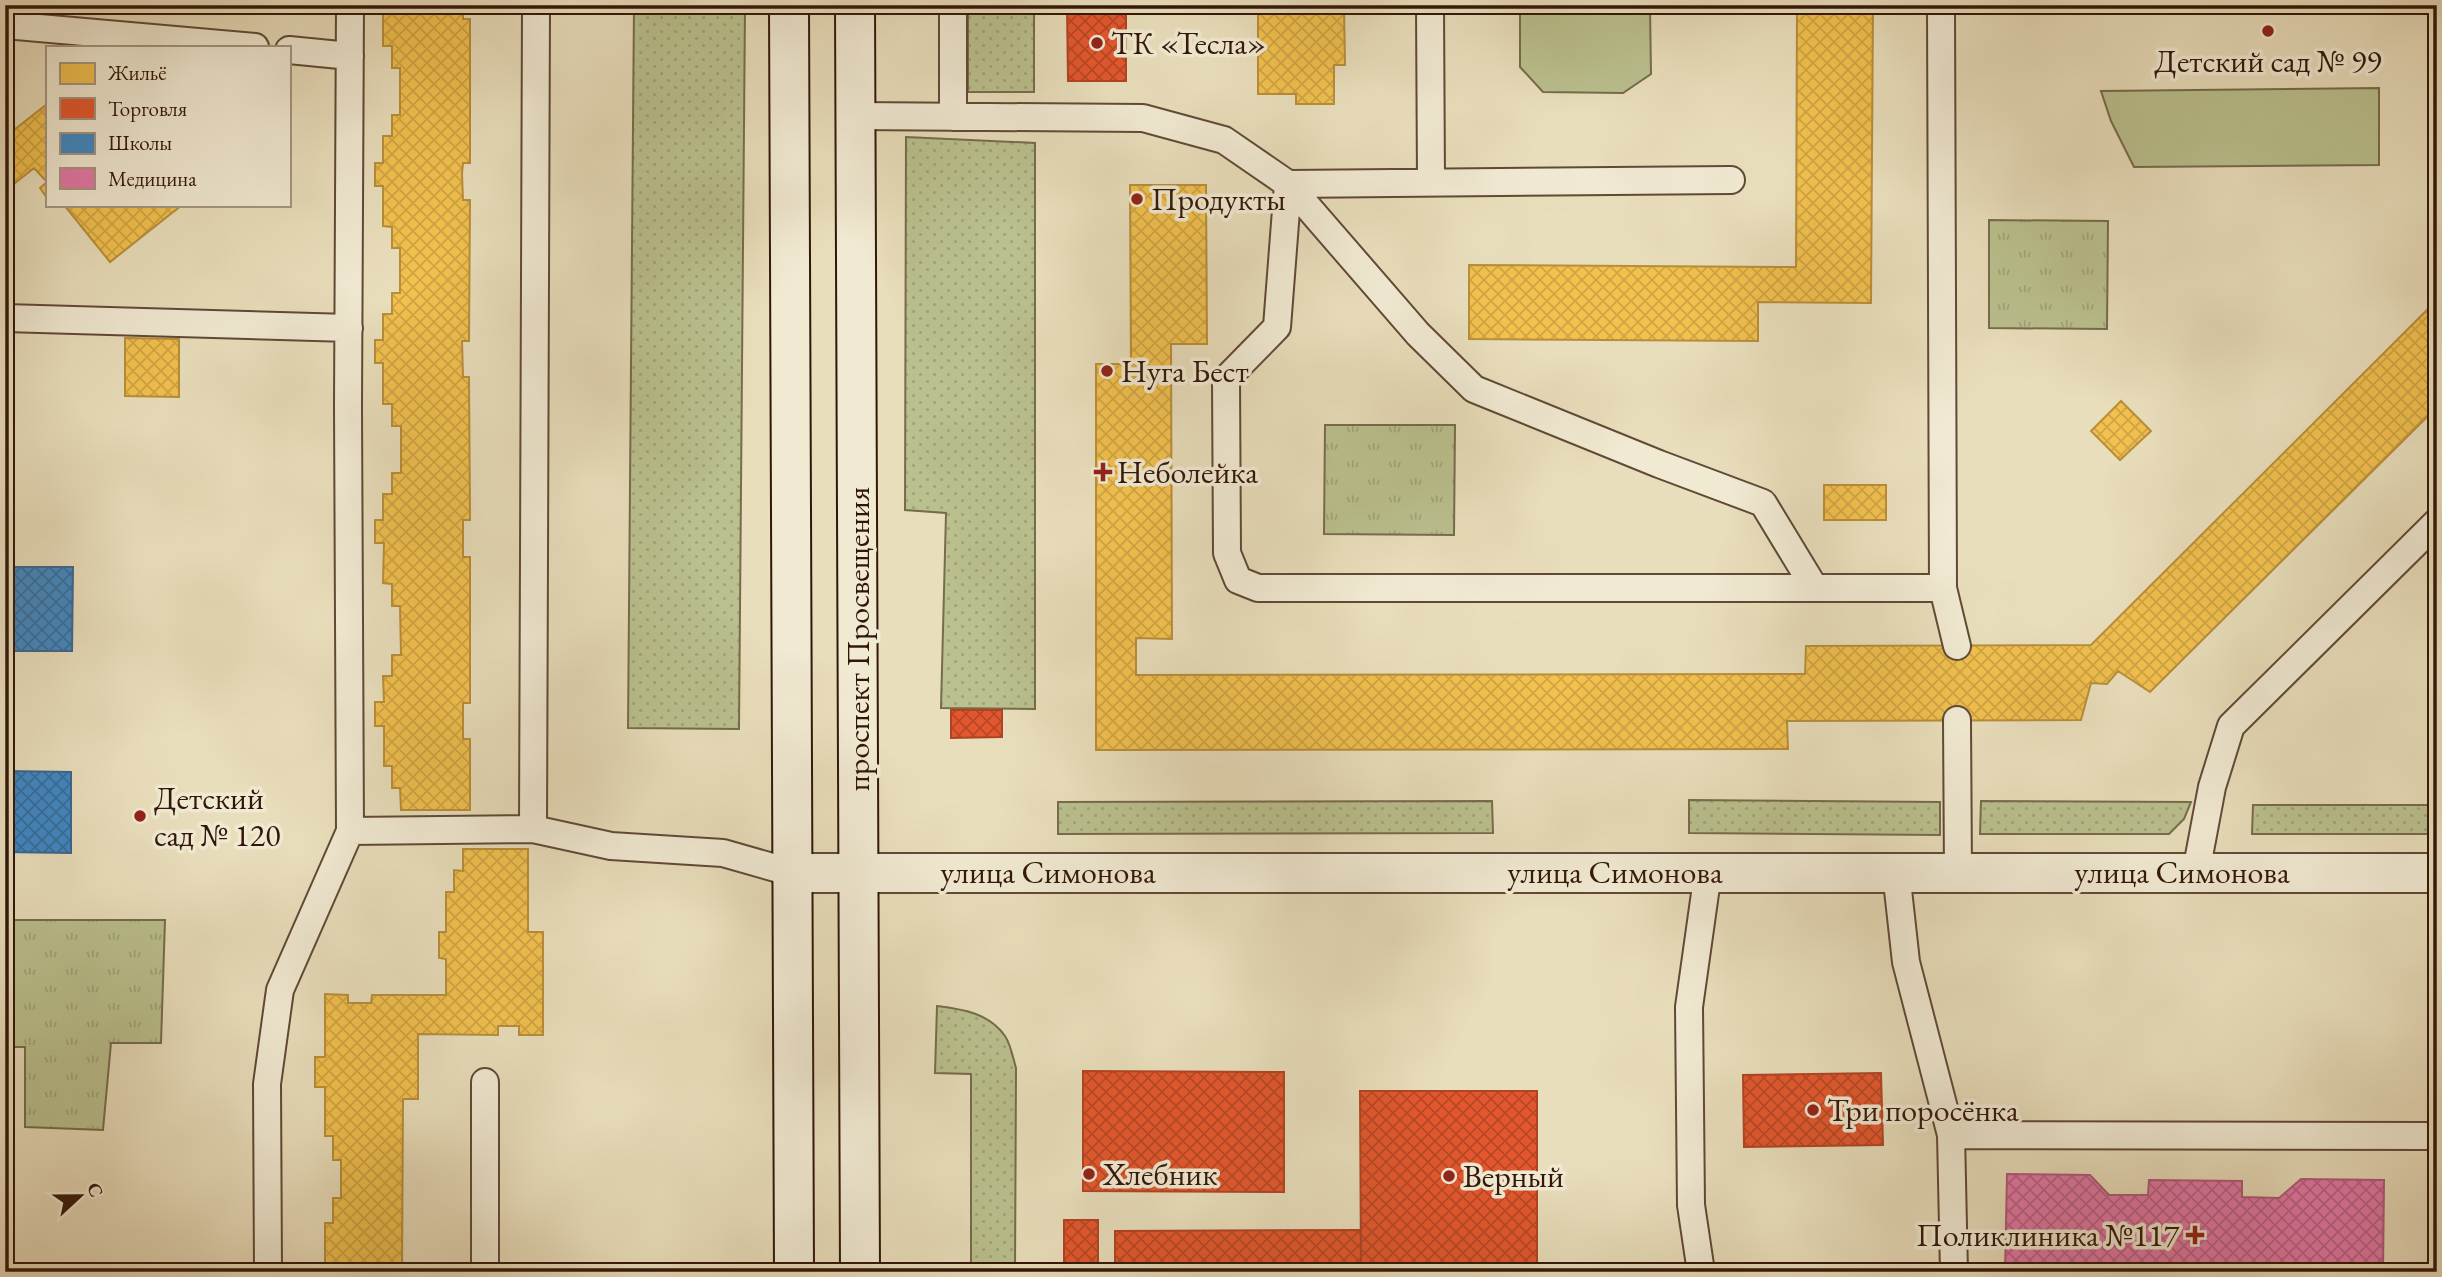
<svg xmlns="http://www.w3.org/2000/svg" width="2442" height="1277" font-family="'EB Garamond',serif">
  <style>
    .grass { fill: url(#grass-dots); stroke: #766c4c; stroke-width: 2 }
    .park { fill: url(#park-tufts); stroke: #766c4c; stroke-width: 2 }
    .garden { fill: #bac08e; stroke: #766c4c; stroke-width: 2 }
    .homes { fill: url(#homes-cross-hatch); stroke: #b88e39; stroke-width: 2 }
    .shops { fill: url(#shops-cross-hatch); stroke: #af4423; stroke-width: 2 }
    .schools { fill: url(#schools-cross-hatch); stroke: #3b668d; stroke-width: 2 }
    .health { fill: url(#health-cross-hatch); stroke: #ae5a78; stroke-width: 2 }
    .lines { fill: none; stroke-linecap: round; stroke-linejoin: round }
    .service-casing { stroke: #604936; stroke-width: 30 }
    .minor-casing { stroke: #604936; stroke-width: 42 }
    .secondary-casing { stroke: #321709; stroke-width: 42 }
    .service { stroke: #f1ead3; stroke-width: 26 }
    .minor { stroke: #f1ead3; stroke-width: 38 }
    .secondary { stroke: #f1ead3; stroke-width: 38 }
    .poi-dot { fill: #8f2418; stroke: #f1ead3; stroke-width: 2.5 }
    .labels { text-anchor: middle; stroke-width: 7; stroke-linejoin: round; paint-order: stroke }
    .poi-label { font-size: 32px; fill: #321709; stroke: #f1ead3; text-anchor: start }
    .street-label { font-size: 32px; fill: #321709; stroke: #f1ead3 }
  </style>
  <defs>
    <pattern id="grass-dots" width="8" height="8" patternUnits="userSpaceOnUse" patternTransform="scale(1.75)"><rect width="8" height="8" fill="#bac08e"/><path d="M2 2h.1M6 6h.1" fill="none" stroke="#a0a479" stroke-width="1.8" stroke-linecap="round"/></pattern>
    <pattern id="park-tufts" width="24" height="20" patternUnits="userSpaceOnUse" patternTransform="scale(1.75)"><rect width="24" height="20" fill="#bac08e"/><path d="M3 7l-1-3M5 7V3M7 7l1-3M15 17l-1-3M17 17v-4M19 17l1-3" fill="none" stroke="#a0a479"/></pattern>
    <pattern id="homes-cross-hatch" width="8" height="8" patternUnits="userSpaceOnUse" patternTransform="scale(1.75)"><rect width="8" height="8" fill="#f2c14e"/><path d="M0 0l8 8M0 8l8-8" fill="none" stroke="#d0a543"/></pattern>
    <pattern id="shops-cross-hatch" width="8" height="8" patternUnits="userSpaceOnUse" patternTransform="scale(1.75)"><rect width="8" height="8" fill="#e4572e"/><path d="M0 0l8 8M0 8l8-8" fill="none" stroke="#b94725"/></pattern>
    <pattern id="schools-cross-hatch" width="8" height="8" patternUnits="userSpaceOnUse" patternTransform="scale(1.75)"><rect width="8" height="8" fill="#3f88c5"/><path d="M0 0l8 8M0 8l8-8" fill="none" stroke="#356e9e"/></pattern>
    <pattern id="health-cross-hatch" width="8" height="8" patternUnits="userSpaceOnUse" patternTransform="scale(1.75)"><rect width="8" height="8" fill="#e377a8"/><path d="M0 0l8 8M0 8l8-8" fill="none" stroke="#b96187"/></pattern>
  </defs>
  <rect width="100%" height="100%" fill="#e9debc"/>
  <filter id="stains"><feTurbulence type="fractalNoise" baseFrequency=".00286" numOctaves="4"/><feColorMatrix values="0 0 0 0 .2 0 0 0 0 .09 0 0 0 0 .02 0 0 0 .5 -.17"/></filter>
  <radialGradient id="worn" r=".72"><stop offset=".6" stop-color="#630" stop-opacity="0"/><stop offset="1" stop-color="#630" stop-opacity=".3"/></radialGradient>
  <!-- grass -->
  <path class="grass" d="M 634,5 L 745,5 L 739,729 L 628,728 Z
    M 968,5 L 1034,5 L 1034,92 L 968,92 Z
    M 906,137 L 1035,143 L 1035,709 L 941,708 L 946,513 L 905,510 Z
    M 1689,800 L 1940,802 L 1940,835 L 1689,833 Z
    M 1492,801 L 1493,833 L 1058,834 L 1058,802 Z
    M 1981,801 L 2191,802 L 2184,819 L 2169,834 L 1980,834 Z
    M 2253,805 L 2437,805 L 2437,834 L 2252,834 Z
    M 937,1006 C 962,1009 989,1013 1005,1036 C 1011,1045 1013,1058 1016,1068 L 1015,1272 L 971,1272 L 971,1074 L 935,1073 Z"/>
  <!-- park -->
  <path class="park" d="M 1989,220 L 2108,221 L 2107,329 L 1989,328 Z
    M 1325,425 L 1455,425 L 1454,535 L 1324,534 Z
    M 5,920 L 165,920 L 161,1043 L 111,1043 L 103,1130 L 25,1127 L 25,1047 L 5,1047 Z"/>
  <!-- garden -->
  <path class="garden" d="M 1520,5 L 1650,5 L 1651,74 L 1623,93 L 1543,92 L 1520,67 Z
    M 2379,88 L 2379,165 L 2134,167 L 2111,121 L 2101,91 Z"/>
  <!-- homes -->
  <path class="homes" d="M 375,5 L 463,5 L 463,19 L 470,19 L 470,163 L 463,163 L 462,174 L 463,200 L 470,200 L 469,341 L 462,341 L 463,377 L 469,377 L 470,520 L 463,520 L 463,557 L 470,557 L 470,703 L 463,703 L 463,739 L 470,739 L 470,810 L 401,810 L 400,788 L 392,788 L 392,766 L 384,766 L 384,726 L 375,726 L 375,702 L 384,702 L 383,676 L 392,676 L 392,655 L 401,655 L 400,606 L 392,606 L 392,584 L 383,583 L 384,543 L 375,543 L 375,520 L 383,520 L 383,494 L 392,494 L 392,473 L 401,473 L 401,426 L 392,426 L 392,404 L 383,404 L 383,363 L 375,363 L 375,340 L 383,340 L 383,314 L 392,314 L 392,293 L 400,293 L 400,248 L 392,248 L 392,227 L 383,226 L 383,186 L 375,186 L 375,163 L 383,163 L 383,136 L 392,136 L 392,115 L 400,115 L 400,68 L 392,68 L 392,46 L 383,46 L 383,5 Z
    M 1258,5 L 1344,6 L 1345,65 L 1334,65 L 1334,104 L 1296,104 L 1296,94 L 1258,94 Z
    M 1797,5 L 1873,5 L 1871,303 L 1758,302 L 1758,341 L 1469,339 L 1469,265 L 1796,267 Z
    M 47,104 L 47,198 L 40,188 L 47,182 L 34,168 L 5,191 L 5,137 Z
    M 1130,185 L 1206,185 L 1207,344 L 1171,344 L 1172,639 L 1136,638 L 1136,675 L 1805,674 L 1806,646 L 2091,645 L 2437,300 L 2437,407 L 2150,692 L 2118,671 L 2107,684 L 2091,683 L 2081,720 L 1787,721 L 1788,749 L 1096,750 L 1096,364 L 1131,364 Z
    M 64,205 L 182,205 L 110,262 Z
    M 125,338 L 179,339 L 179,397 L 125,396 Z
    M 2121,401 L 2151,431 L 2120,460 L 2091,431 Z
    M 1824,485 L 1886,485 L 1886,520 L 1824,520 Z
    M 463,849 L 528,849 L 528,932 L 543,932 L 543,1035 L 519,1035 L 519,1026 L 498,1026 L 498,1035 L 418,1034 L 418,1099 L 403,1099 L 402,1268 L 418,1268 L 418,1272 L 317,1272 L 317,1266 L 325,1266 L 325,1223 L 333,1223 L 333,1198 L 341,1198 L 341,1160 L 333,1160 L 333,1136 L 325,1136 L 325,1087 L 315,1087 L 315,1057 L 325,1057 L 325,994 L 348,995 L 348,1003 L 371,1003 L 372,995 L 446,995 L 446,959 L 439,958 L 439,932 L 446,932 L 446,892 L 454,892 L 454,870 L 463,871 Z"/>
  <!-- shops -->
  <path class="shops" d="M 1067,5 L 1126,5 L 1126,81 L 1068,81 Z
    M 951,710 L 1002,710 L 1002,737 L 951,738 Z
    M 1083,1071 L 1284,1072 L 1284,1192 L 1083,1191 Z
    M 1881,1073 L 1883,1145 L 1744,1147 L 1743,1075 Z
    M 1360,1091 L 1537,1091 L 1537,1266 L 1361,1266 Z
    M 1064,1220 L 1098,1220 L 1098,1272 L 1064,1272 Z
    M 1361,1230 L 1361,1272 L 1115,1272 L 1115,1231 Z
    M 1495,1266 L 1654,1266 L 1654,1272 L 1495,1272 Z"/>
  <!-- schools -->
  <path class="schools" d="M 5,567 L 73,567 L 72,651 L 5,651 Z
    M 5,771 L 71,772 L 71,853 L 5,852 Z"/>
  <!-- health -->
  <path class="health" d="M 2007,1174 L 2090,1175 L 2109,1195 L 2148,1195 L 2149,1180 L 2242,1181 L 2242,1197 L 2279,1198 L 2301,1179 L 2384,1180 L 2383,1272 L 2005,1272 Z"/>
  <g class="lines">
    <!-- service casing -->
    <g class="service-casing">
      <path id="service" d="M 953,5 L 953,117
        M 1430,5 L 1431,182
        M 5,25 L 255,47
        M 289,50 L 350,56
        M 856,116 L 1143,118 L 1224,140 L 1288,184 L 1277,327 L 1226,379 L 1227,553 L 1238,580 L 1258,588 L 1943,588 L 1941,5
        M 1288,184 L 1418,334 L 1474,389 L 1659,464 L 1763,503 L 1814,587
        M 1288,184 L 1731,180
        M 5,318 L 349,328
        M 1943,588 L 1957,646
        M 1957,720 L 1958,872
        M 533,829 L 536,5
        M 350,831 L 533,829 L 611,846 L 723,853 L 793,873
        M 1896,872 L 1906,962 L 1951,1135 L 1954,1272
        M 2196,872 L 2212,787 L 2231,726 L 2437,522
        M 485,1082 L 485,1272
        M 1951,1135 L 2435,1136
        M 268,1272 L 267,1084 L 280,990 L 350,831 L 348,406 L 350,5
        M 1701,1272 L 1691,1205 L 1689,1007 L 1708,872"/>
    </g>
    <!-- minor casing -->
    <g class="minor-casing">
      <path id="minor" d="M 793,873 L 2437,873"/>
    </g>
    <!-- secondary casing -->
    <g class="secondary-casing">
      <path id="secondary" d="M 789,5 L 794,1272
        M 855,5 L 860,1272"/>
    </g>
    <!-- service -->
    <use href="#service" class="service"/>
    <!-- minor -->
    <use href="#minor" class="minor"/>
    <!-- secondary -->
    <use href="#secondary" class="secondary"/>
  </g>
  <!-- markers -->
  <g class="poi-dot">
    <circle cx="2268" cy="31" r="7"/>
    <circle cx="1097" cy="43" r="7"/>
    <circle cx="1137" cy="199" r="7"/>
    <circle cx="1107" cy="371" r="7"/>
    <path d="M1099.5 461.5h7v7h7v7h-7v7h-7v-7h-7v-7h7z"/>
    <circle cx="140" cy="816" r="7"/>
    <circle cx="1813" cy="1110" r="7"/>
    <circle cx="1089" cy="1174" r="7"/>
    <circle cx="1449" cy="1176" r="7"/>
    <path d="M2191.5 1224.5h7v7h7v7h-7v7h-7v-7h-7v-7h7z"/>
  </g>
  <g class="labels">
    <!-- poi labels -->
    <g class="poi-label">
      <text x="1111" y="54">ТК «Тесла»</text>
      <text x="2268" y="72" text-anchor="middle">Детский сад № 99</text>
      <text x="1151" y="210">Продукты</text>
      <text x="1121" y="382">Нуга Бест</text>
      <text x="1117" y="483">Неболейка</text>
      <text x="154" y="809">Детский<tspan x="154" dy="37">сад № 120</tspan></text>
      <text x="1827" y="1121">Три поросёнка</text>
      <text x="1103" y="1185">Хлебник</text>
      <text x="1463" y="1187">Верный</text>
      <text x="2179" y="1246" text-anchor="end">Поликлиника №117</text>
    </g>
    <!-- street labels -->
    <g class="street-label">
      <text transform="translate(858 639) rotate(-90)" y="11">проспект Просвещения</text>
      <text x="1048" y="883">улица Симонова</text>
      <text x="1615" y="883">улица Симонова</text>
      <text x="2182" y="883">улица Симонова</text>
    </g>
  </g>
  <!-- margin -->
  <rect width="2442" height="1277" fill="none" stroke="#e9debc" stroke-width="28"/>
  <rect x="7" y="7" width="2428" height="1263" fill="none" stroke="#321709" stroke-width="3.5"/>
  <rect x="14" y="14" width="2414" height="1249" fill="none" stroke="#321709" stroke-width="2"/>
  <!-- legend -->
  <rect x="46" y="46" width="245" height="161" fill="#f1ead3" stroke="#a59682" stroke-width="2"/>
  <rect x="60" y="63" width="35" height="21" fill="#f2c14e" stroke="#a59682" stroke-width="2"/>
  <text x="108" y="80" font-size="21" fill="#321709">Жильё</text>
  <rect x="60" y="98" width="35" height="21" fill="#e4572e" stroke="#a59682" stroke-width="2"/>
  <text x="108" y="116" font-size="21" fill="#321709">Торговля</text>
  <rect x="60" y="133" width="35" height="21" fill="#3f88c5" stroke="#a59682" stroke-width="2"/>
  <text x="108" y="150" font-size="21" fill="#321709">Школы</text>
  <rect x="60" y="168" width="35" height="21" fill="#e377a8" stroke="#a59682" stroke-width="2"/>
  <text x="108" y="186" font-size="21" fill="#321709">Медицина</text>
  <!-- north arrow -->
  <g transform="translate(80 1196) rotate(68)" stroke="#f1ead3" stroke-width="5" paint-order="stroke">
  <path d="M0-5L12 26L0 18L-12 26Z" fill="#321709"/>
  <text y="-10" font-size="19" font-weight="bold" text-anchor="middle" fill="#321709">С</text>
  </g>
  <rect width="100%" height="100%" filter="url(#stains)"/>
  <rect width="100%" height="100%" fill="url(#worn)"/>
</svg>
